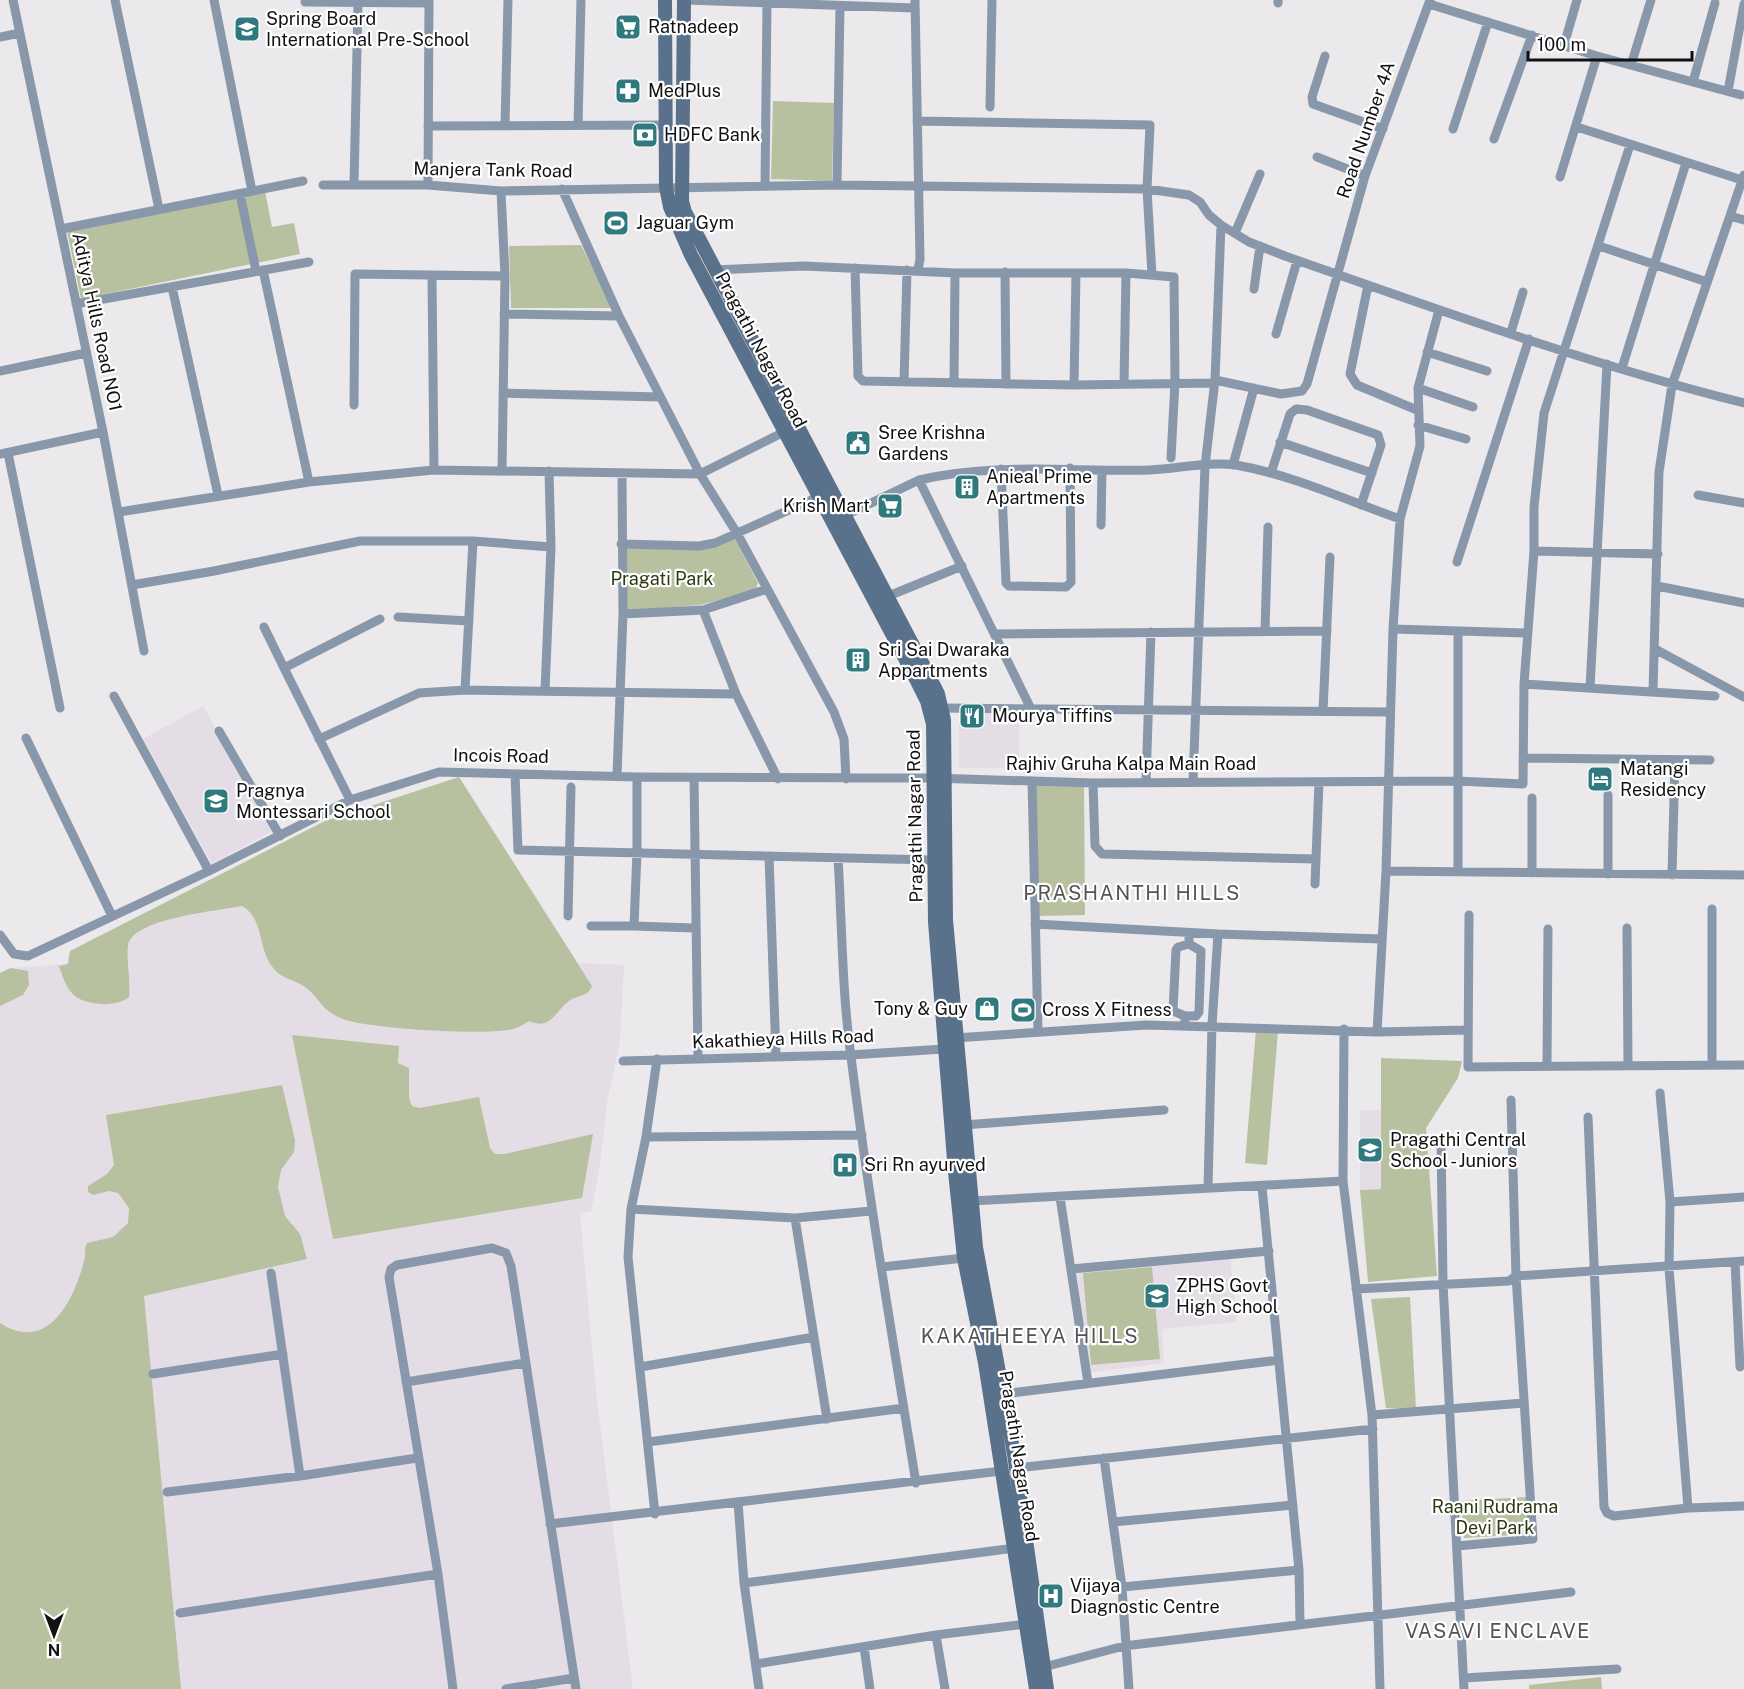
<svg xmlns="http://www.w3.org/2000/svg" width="1744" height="1689" font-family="'Public Sans',sans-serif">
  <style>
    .built { fill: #e5dde6 }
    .green { fill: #b7c19f }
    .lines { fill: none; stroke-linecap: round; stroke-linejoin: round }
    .minor { stroke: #8898aa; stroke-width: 9 }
    .secondary { stroke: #5a718b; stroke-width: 14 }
    .labels { text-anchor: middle; stroke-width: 4.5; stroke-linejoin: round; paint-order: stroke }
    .poi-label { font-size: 18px; fill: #121112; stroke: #fff; text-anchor: start }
    .street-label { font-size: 18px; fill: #121112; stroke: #fff }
    .park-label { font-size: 18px; fill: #2e3810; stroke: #fff }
    .neighbourhood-label { font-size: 20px; letter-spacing: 1.5px; fill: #555355; stroke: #fff }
  </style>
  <rect width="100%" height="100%" fill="#ebe9eb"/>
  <!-- built -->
  <path class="built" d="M 203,706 L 272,831 L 212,864 L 143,739 Z
    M 1019,710 L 1019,768 L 959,768 L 959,711 Z
    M 459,777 L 578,963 L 624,965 L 620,1042 L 608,1097 L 598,1178 L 591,1211 L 580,1213 L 596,1392 L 633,1689 L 0,1689 L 0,973 L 11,968 L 67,964 L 70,951 L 325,821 Z
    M 1360,1110 L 1381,1110 L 1381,1189 L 1360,1190 Z
    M 830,1158 L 859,1158 L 859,1172 L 831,1173 Z
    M 1230,1256 L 1237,1322 L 1162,1329 L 1164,1363 L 1088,1373 L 1077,1271 Z"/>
  <!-- green -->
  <path class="green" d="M 773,101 L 834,103 L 832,181 L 771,179 Z
    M 265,191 L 272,227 L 294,223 L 300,254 L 81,299 L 67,231 Z
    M 581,245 L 613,308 L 511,308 L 509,246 Z
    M 735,539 L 758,583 L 755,591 L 700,605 L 626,611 L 626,549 Z
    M 459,777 L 592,986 C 588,997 577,995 569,1001 C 555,1011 551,1031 529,1021 C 523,1025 516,1029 508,1030 C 480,1035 370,1029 343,1019 C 319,1010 320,996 302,985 C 292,979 281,978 274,969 C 257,950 265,919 242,906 C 219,911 131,918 128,946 C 126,960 131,980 129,997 C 118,1008 80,1006 71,992 C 65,985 62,974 59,966 L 68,964 L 70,951 L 325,821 Z
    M 1084,784 L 1085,915 L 1036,916 L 1035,785 Z
    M 11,968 L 28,971 L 29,985 L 23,995 L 0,1006 L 0,973 Z
    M 1256,1029 L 1278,1031 L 1267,1165 L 1245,1163 Z
    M 292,1035 L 399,1046 L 398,1063 L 409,1068 L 409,1098 L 412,1106 L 420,1108 L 479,1097 L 490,1148 L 495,1154 L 505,1154 L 593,1134 L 582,1198 L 333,1239 Z
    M 1381,1058 L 1462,1061 L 1458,1078 L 1426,1128 L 1437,1276 L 1368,1282 L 1360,1190 L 1381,1189 Z
    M 282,1085 L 295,1140 L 294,1152 L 281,1170 L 278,1187 L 285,1216 L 300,1234 L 307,1259 L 144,1296 L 181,1689 L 0,1689 L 0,1323 C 48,1354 74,1300 84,1261 C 86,1255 84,1249 87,1243 L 113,1237 L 128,1223 L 129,1208 L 118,1193 L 109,1191 L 93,1195 L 88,1192 L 88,1186 L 107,1174 L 114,1165 L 106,1115 Z
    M 1152,1267 L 1160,1359 L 1091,1365 L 1083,1273 Z
    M 1410,1297 L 1416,1409 L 1386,1408 L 1371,1299 Z
    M 1526,1497 L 1529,1534 L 1464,1538 L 1461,1501 Z
    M 1601,1677 L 1602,1689 L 1529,1689 L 1529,1685 Z"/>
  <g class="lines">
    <!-- minor -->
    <path class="minor" d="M 13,0 L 103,432 L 144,651
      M 115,0 L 159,209
      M 214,0 L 252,191
      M 686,0 L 915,8
      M 915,0 L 920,259 L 918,270
      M 305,2 L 429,3
      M 1278,3 L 1278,0
      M 1429,4 L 1597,56 L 1741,95
      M 0,37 L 20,33
      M 1564,45 L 1577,0
      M 1325,56 L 1312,97 L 1313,104 L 1383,129
      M 1631,65 L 1651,0
      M 1693,82 L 1715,3
      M 1728,91 L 1744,4
      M 990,107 L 992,0
      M 917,121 L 1150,125 L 1147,189 L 1152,275
      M 505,125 L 508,0
      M 578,125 L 581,0
      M 428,126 L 666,125
      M 1577,127 L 1742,180
      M 1453,129 L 1488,22
      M 1494,139 L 1532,35
      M 1317,157 L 1365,176
      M 1560,177 L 1597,56
      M 354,184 L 358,3
      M 323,185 L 428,185 L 501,191 L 837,185 L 1147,189 L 1189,195 L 1200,202 L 1209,215 L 1221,225 L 1249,242 L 1285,256 C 1436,309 1588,364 1744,403
      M 428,185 L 429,0
      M 837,185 L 840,6
      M 765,186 L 767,3
      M 562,189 L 619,316 L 700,474 L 738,535 L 834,712 L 844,739 L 846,779
      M 501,191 L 505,276 L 502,471
      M 240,194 L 256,271
      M 1730,216 L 1744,220
      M 61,229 L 303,181
      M 1235,233 L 1260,174
      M 1599,246 L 1707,282
      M 855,268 L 858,376 L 863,381 L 1074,385 L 1214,383
      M 263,270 L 309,482
      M 714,270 L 804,266 L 955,273 L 1126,273 L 1174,277 L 1175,382 L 1171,458
      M 1005,272 L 1006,384
      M 432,276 L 434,470
      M 1368,285 L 1350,374 L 1357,385 L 1417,410
      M 172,287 L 218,495
      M 1254,289 L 1260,246
      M 76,304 L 309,262
      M 504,314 L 619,316
      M 1511,332 L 1523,292
      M 1276,334 L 1297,261
      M 1427,352 L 1487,371
      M 1622,368 L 1686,163
      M 0,371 L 86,353
      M 1215,380 L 1281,394 L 1302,391 L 1307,384 L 1365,176 L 1430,0
      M 904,382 L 907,270
      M 954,383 L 955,273
      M 1124,384 L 1126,273
      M 1074,385 L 1076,273
      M 1418,388 L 1473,407
      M 503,393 L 660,397
      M 354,405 L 355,274 L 505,276
      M 1418,425 L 1466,439
      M 1280,442 L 1372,473
      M 8,453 L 60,708
      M 0,454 L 103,432
      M 1233,465 L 1254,388
      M 1001,469 L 1006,583 L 1009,586 L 1066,587 L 1071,582 L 1070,468
      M 1271,473 L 1290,414 L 1296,409 L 1307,410 L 1378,435 L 1381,445 L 1361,505
      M 919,480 C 996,462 1073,472 1150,470 C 1177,469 1209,461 1236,465 C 1293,475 1346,500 1400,519
      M 1698,495 L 1744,503
      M 119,512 L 309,482 L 434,470 L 700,474 L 784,432
      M 844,516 L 919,480 L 1031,709
      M 1101,525 L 1102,471
      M 621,544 L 699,546 L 715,543 L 818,497
      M 1534,551 L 1658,554
      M 1457,562 L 1529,339
      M 132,585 L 214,571 L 360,541 L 473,541 L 551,547
      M 1657,586 L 1744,603
      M 886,597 L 962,566
      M 703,610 L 736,694 L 778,779
      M 623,614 L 703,610 L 767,589
      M 398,617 L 469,621
      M 264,627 L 284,668
      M 1393,629 L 1528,633
      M 1265,631 L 1268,527
      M 1458,632 L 1458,872
      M 996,634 L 1327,631
      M 1655,649 L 1744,697
      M 1524,684 L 1715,696
      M 1590,688 L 1607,364
      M 465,690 L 473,541
      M 545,691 L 551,547 L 549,471
      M 1653,691 L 1659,472 L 1672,385 L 1744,175
      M 114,696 L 209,871
      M 942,708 L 1390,712
      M 1323,711 L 1330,557
      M 219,731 L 280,836
      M 26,738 L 112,916
      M 319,739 L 419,693 L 465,690 L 736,694
      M 1524,758 L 1710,760
      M 515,774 L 518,850 L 933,860
      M 617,776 L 623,614 L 622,473
      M 694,778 L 698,1058
      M 1032,781 L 1038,1032
      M 1146,781 L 1151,632
      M 1193,781 L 1205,466 L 1215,380 L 1221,225
      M 1093,783 L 1095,846 L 1102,854 L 1316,859
      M 1608,795 L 1608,874
      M 350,800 L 284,668 L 380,619
      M 769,856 L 776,1056
      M 838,858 C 842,924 842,992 851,1057 C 869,1200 893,1341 916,1483
      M 1386,871 L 1744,875
      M 1532,873 L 1532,798
      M 1672,875 L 1675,760
      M 1315,884 L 1319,782
      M 1712,909 L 1712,1065
      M 1469,915 L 1468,1067 L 1744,1065
      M 568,916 L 571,787
      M 1035,924 L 1218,934 L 1382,939
      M 591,926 L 634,926 L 637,852 L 637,777
      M 634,926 L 694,928
      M 1627,928 L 1628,1066
      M 0,935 L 14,954 L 28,956 L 209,871 L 350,800 L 439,772 L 637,777 L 932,778 L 1093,783 L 1457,781 L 1523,784 L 1524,684 L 1534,551 L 1534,507 L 1544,413 L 1630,145
      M 1185,1016 L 1196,1016 L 1199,1012 L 1201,951 L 1189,944
      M 1185,1025 L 1185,1016 L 1173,1011 L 1176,950 L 1178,947 L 1189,944 L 1189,933
      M 1344,1029 L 1343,1181 L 1372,1415 L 1380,1689
      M 1377,1032 L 1386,871 L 1393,629 L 1400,519 L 1420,446 L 1418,388 L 1439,310
      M 955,1038 L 1146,1025 L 1377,1032 L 1468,1030
      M 623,1061 L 850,1055 L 944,1049
      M 1547,1066 L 1548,929
      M 1660,1093 L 1670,1202 L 1669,1268 L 1688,1508
      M 1588,1117 L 1604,1507 L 1607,1513 L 1614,1516 L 1688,1508 L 1744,1506
      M 963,1125 L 1164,1110
      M 646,1137 L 862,1135
      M 1441,1138 L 1443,1283 L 1464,1689
      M 1262,1187 L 1299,1570 L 1300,1624
      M 1208,1188 L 1212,1025 L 1218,934
      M 1060,1197 L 1088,1383
      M 971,1201 L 1343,1181
      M 1670,1202 L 1744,1197
      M 631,1209 L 795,1218 L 871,1211
      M 795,1218 L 827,1419
      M 1735,1262 L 1740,1367
      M 882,1267 L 964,1258
      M 1071,1269 L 1269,1251
      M 271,1273 L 300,1476
      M 1356,1289 L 1509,1281 L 1516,1276 L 1744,1261
      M 640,1367 L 814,1337
      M 153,1374 L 283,1354
      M 406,1382 L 525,1363
      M 1003,1394 L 1279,1360
      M 1372,1415 L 1524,1403
      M 648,1442 L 904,1408
      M 1104,1458 L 1122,1587 L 1129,1689
      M 1016,1468 L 1373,1429
      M 167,1492 L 300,1476 L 417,1458
      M 738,1502 L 744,1583 L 759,1689
      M 655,1514 L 628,1257 L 631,1209 L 646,1137 L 657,1059
      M 1113,1522 L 1293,1505
      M 550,1524 L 1001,1471
      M 1457,1546 L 1533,1539 L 1516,1276 L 1511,1100
      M 744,1583 L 1015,1548
      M 1122,1587 L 1299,1570
      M 180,1613 L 438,1574
      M 936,1635 L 945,1689
      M 864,1647 L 870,1689
      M 756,1664 L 936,1635 L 1027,1624
      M 1044,1667 L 1124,1646 L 1571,1592
      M 1464,1678 L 1617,1669
      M 453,1689 L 438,1574 L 389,1277 L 391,1269 L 397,1265 L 492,1248 L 506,1253 L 511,1266 L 576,1689
      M 506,1689 L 574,1678"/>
    <!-- secondary -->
    <path class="secondary" d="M 665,0 L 666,187 L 670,207 L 691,255 L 917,681 L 927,701 L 933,724 L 935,922 L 955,1172 L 964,1258 L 985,1363 L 1036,1689
      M 684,0 L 682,201 L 685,212 L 927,672 L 938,694 L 944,720 L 946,920 L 976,1247 L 1014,1454 L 1047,1689"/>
  </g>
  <!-- icons -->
  <defs>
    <g id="supermarket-square" transform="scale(1.35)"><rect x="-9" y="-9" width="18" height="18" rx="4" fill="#30797e" stroke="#fff"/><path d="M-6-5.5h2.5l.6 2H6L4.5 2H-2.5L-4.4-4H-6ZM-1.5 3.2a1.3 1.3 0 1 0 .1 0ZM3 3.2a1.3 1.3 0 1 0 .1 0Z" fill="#fff"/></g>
    <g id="school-square" transform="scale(1.35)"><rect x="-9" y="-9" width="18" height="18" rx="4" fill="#30797e" stroke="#fff"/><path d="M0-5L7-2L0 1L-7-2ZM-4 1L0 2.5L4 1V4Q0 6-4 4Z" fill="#fff"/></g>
    <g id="pharmacy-square" transform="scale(1.35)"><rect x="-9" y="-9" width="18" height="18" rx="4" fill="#30797e" stroke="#fff"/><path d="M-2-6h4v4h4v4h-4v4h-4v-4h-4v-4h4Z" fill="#fff"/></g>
    <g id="bank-square" transform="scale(1.35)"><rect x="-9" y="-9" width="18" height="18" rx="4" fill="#30797e" stroke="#fff"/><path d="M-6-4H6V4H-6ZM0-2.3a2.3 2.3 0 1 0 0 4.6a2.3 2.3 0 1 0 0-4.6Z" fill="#fff"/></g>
    <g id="stadium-square" transform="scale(1.35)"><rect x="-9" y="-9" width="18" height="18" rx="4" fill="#30797e" stroke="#fff"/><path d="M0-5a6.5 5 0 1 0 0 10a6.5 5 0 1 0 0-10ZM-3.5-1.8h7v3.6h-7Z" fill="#fff"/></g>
    <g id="civic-square" transform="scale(1.35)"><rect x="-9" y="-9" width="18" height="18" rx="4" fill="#30797e" stroke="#fff"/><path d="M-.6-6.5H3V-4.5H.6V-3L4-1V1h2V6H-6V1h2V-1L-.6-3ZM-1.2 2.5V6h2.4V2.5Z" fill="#fff"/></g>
    <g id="building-square" transform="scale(1.35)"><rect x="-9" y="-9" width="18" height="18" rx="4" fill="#30797e" stroke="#fff"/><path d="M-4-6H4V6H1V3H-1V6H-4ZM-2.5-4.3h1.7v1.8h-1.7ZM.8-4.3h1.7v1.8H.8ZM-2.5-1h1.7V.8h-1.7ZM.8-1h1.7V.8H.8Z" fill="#fff"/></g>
    <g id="restaurant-square" transform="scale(1.35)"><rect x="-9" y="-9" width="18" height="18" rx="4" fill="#30797e" stroke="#fff"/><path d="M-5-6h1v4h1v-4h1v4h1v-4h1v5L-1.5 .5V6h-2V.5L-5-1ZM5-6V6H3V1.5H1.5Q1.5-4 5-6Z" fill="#fff"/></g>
    <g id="hotel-square" transform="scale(1.35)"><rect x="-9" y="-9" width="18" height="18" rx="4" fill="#30797e" stroke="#fff"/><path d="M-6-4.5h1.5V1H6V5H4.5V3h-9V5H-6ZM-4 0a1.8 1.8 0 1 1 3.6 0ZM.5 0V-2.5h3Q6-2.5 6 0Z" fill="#fff"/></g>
    <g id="shop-square" transform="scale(1.35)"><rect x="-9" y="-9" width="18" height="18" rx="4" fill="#30797e" stroke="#fff"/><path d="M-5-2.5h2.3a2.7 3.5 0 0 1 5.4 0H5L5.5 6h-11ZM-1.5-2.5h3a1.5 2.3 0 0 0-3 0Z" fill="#fff"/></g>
    <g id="hospital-square" transform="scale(1.35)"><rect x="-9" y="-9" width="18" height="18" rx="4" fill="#30797e" stroke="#fff"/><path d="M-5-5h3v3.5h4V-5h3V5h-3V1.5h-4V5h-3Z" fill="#fff"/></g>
  </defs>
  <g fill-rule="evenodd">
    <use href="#supermarket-square" x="628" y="27"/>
    <use href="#school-square" x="247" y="29"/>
    <use href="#pharmacy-square" x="628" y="91"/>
    <use href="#bank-square" x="645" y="135"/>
    <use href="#stadium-square" x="616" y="223"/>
    <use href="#civic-square" x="858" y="443"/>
    <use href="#building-square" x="967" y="487"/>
    <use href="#supermarket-square" x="890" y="506"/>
    <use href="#building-square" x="858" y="660"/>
    <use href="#restaurant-square" x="972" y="716"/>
    <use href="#hotel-square" x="1600" y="779"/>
    <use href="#school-square" x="216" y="801"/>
    <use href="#shop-square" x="987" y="1009"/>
    <use href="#stadium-square" x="1023" y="1010"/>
    <use href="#school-square" x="1370" y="1150"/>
    <use href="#hospital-square" x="845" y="1165"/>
    <use href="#school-square" x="1157" y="1296"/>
    <use href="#hospital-square" x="1051" y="1596"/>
  </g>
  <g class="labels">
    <!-- poi labels -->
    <g class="poi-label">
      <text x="266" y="25">Spring Board<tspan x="266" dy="21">International Pre-School</tspan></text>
      <text x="648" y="33">Ratnadeep</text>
      <text x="648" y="97">MedPlus</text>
      <text x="664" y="141">HDFC Bank</text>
      <text x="636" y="229">Jaguar Gym</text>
      <text x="878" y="439">Sree Krishna<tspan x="878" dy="21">Gardens</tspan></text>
      <text x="986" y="483">Anieal Prime<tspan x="986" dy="21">Apartments</tspan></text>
      <text x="870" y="512" text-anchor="end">Krish Mart</text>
      <text x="878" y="656">Sri Sai Dwaraka<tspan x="878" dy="21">Appartments</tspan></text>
      <text x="992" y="722">Mourya Tiffins</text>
      <text x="1620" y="775">Matangi<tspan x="1620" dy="21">Residency</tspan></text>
      <text x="236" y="797">Pragnya<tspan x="236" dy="21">Montessari School</tspan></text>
      <text x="968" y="1015" text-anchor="end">Tony &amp; Guy</text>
      <text x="1042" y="1016">Cross X Fitness</text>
      <text x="1390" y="1146">Pragathi Central<tspan x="1390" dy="21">School - Juniors</tspan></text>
      <text x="864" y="1171">Sri Rn ayurved</text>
      <text x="1176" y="1292">ZPHS Govt<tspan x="1176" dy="21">High School</tspan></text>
      <text x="1070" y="1592">Vijaya<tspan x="1070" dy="21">Diagnostic Centre</tspan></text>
    </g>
    <!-- street labels -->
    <g class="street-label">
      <text transform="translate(1366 130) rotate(-71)" y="6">Road Number 4A</text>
      <text transform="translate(493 170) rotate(1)" y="6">Manjera Tank Road</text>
      <text transform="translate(97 322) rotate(78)" y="6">Aditya Hills Road NO1</text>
      <text transform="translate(761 350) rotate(62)" y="6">Pragathi Nagar Road</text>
      <text transform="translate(501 756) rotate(1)" y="6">Incois Road</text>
      <text x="1131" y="770">Rajhiv Gruha Kalpa Main Road</text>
      <text transform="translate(915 816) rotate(-91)" y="6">Pragathi Nagar Road</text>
      <text transform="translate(783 1039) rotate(-2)" y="6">Kakathieya Hills Road</text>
      <text transform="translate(1019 1456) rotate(81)" y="6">Pragathi Nagar Road</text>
    </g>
    <!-- park labels -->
    <g class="park-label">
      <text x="662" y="585">Pragati Park</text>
      <text x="1495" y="1513">Raani Rudrama<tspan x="1495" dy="21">Devi Park</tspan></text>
    </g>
    <!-- neighbourhood labels -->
    <g class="neighbourhood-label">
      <text x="1132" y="900">PRASHANTHI HILLS</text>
      <text x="1030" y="1343">KAKATHEEYA HILLS</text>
      <text x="1498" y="1638">VASAVI ENCLAVE</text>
    </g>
  </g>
  <!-- north arrow -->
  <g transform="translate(54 1635) rotate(180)" stroke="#ffffff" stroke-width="4.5" paint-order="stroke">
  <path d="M0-4.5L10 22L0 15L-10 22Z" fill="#121112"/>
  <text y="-9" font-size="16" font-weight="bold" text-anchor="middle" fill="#121112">N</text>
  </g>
  <!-- scale -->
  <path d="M1528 51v9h164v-9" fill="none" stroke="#121112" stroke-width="3"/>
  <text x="1537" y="51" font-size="18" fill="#121112" stroke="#ffffff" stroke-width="4.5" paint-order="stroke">100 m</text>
</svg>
